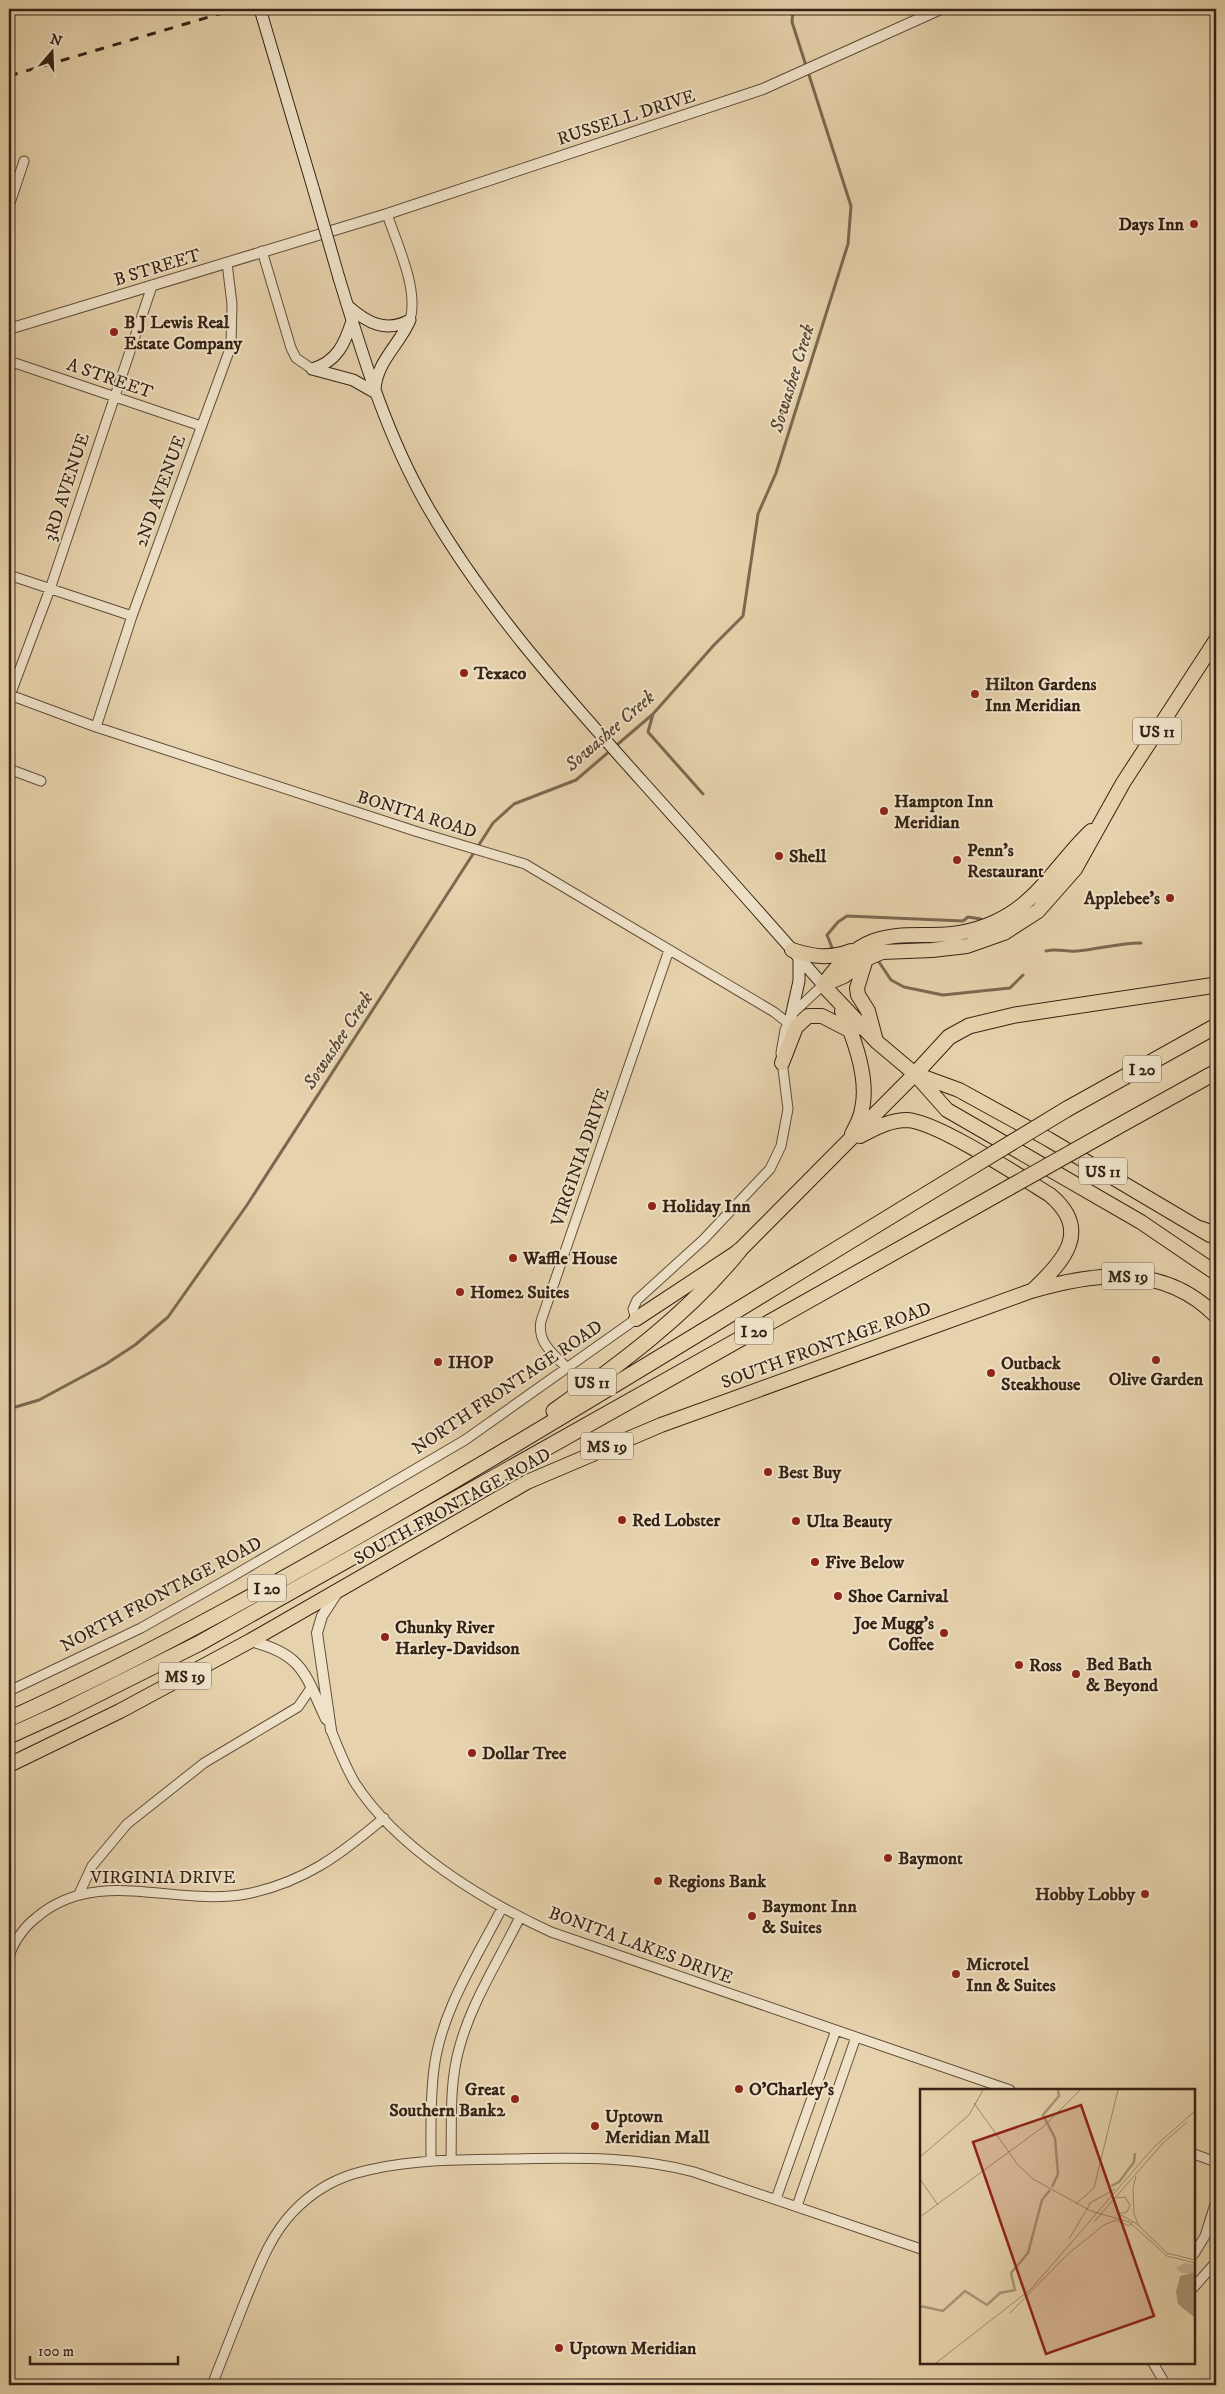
<svg xmlns="http://www.w3.org/2000/svg" width="1225" height="2394" font-family="'IM FELL DW Pica',serif">
  <style>
    .lines { fill: none; stroke-linecap: round; stroke-linejoin: round }
    .stream { stroke: #7c6850; stroke-width: 3 }
    .minor-casing { stroke: #624e3a; stroke-width: 11 }
    .tertiary-casing { stroke: #624e3a; stroke-width: 12 }
    .secondary-casing { stroke: #362214; stroke-width: 13 }
    .primary-casing { stroke: #362214; stroke-width: 16 }
    .motorway-casing { stroke: #362214; stroke-width: 17 }
    .minor { stroke: #efe2c9; stroke-width: 9 }
    .tertiary { stroke: #efe2c9; stroke-width: 10 }
    .secondary { stroke: #efe2c9; stroke-width: 11 }
    .primary { stroke: #e6d2ac; stroke-width: 14 }
    .motorway { stroke: #e6d2ac; stroke-width: 15 }
    .rail { stroke: #362214; stroke-width: 3; stroke-dasharray: 9 9; stroke-linecap: butt }
    .secondary-bridge-casing { stroke: #362214; stroke-width: 13; stroke-linecap: butt }
    .motorway-bridge-casing { stroke: #362214; stroke-width: 17; stroke-linecap: butt }
    .secondary-bridge { stroke: #efe2c9; stroke-width: 11 }
    .motorway-bridge { stroke: #e6d2ac; stroke-width: 15 }
    .poi-dot { fill: #8f2418; stroke: #efe2c9; stroke-width: 2 }
    .labels { text-anchor: middle; stroke-width: 4; stroke-linejoin: round; paint-order: stroke }
    .shield { fill: #efe2c9; stroke: #6e5c4a; stroke-width: 1 }
    .shield-label { font-size: 16px; font-weight: bold; fill: #362214 }
    .street-label { font-size: 18px; fill: #362214; stroke: #efe2c9 }
    .poi-label { font-size: 18px; font-weight: bold; fill: #362214; stroke: #efe2c9; text-anchor: start }
    .water-label { font-size: 19px; font-style: italic; fill: #594532; stroke: #efe2c9 }
    .inset-river { fill: none; stroke: #aa9678; stroke-width: 2.5 }
    .inset-road { fill: none; stroke: #a08c6f; stroke-width: 1 }
    .view { fill: #8f2418; fill-opacity: 0.15; stroke: #8f2418; stroke-width: 2.5 }
    .inset-edge { fill: none; stroke: #362214; stroke-width: 2.5 }
  </style>
  <rect width="100%" height="100%" fill="#e6d2ac"/>
  <filter id="stains"><feTurbulence type="fractalNoise" baseFrequency=".004" numOctaves="4"/><feColorMatrix values="0 0 0 0 .2 0 0 0 0 .09 0 0 0 0 .02 0 0 0 .5 -.17"/></filter>
  <radialGradient id="worn" r=".72"><stop offset=".6" stop-color="#630" stop-opacity="0"/><stop offset="1" stop-color="#630" stop-opacity=".3"/></radialGradient>
  <g class="lines">
    <!-- stream -->
    <path class="stream" d="M 653,714 L 648,732 L 703,794
      M 833,950 L 827,935 L 838,922 L 847,916 L 963,921 L 968,917 L 981,919
      M 1046,951 C 1057,948 1066,952 1077,951 C 1099,949 1119,943 1141,943
      M 879,962 L 891,980 L 904,987 L 943,995 L 1010,988 L 1023,975
      M 9,1409 L 39,1400 L 106,1364 L 135,1345 L 168,1317 L 247,1205 L 493,823 L 514,804 L 576,780 L 653,714 L 714,645 L 743,616 L 758,514 L 776,473 L 848,244 L 851,206 L 792,22 L 793,9"/>
    <!-- minor casing -->
    <g class="minor-casing">
      <path id="minor" d="M 9,206 L 24,161
        M 387,214 C 397,244 419,290 410,320
        M 262,251 L 291,348 L 296,358 L 312,369
        M 9,361 L 201,426
        M 9,575 L 132,616
        M 10,695 L 96,727 L 418,832 L 525,864 L 774,1012 L 788,1023
        M 9,698 L 50,589 L 152,286
        M 96,727 L 132,616 L 231,346 L 232,304 L 227,263
        M 9,769 L 41,781
        M 567,1368 C 553,1353 537,1343 541,1321 L 669,950
        M 9,1691 L 141,1628 L 233,1576 L 465,1440 L 636,1319 L 633,1309 L 637,1300 L 704,1239 L 770,1169 L 781,1146 L 788,1109 L 781,1053 L 785,1030 L 793,1013 L 823,985
        M 331,1730 C 338,1748 345,1766 355,1783 C 397,1848 482,1900 551,1932 L 1010,2090
        M 79,1894 L 92,1866 L 127,1824 L 204,1763 L 298,1707 L 311,1688
        M 9,1957 C 13,1942 25,1926 37,1917 C 97,1866 176,1907 246,1894 C 303,1883 340,1855 384,1818
        M 1194,2154 L 1216,2162
        M 431,2160 C 431,2130 430,2099 434,2069 C 441,2011 476,1959 502,1908
        M 451,2160 C 452,2123 449,2085 459,2049 C 471,2003 499,1960 520,1917
        M 776,2199 L 836,2030
        M 797,2206 L 856,2037
        M 1194,2254 L 1205,2236 L 1216,2201
        M 1194,2287 L 1216,2262
        M 1153,2363 L 1166,2385
        M 212,2385 C 223,2357 234,2329 245,2301 C 258,2270 269,2237 293,2212 C 309,2195 331,2181 353,2174 C 403,2159 455,2160 507,2159 C 570,2158 632,2155 694,2172 L 921,2249"/>
    </g>
    <!-- tertiary casing -->
    <g class="tertiary-casing">
      <path id="tertiary" d="M 9,329 L 387,214 L 763,89 L 941,9
        M 250,1641 C 303,1654 305,1674 326,1719
        M 331,1730 L 317,1633 L 322,1616 L 337,1593"/>
    </g>
    <!-- secondary casing -->
    <g class="secondary-casing">
      <path id="secondary" d="M 260,9 L 314,191
        M 339,278 C 363,357 387,437 429,509 C 487,609 564,694 641,780 C 702,848 763,916 823,985
        M 348,306 C 367,323 386,333 410,320
        M 312,369 L 353,380 L 376,393
        M 312,369 C 337,362 345,343 352,321
        M 375,389 C 377,361 400,344 410,320
        M 791,1017 L 799,981 L 799,957"/>
    </g>
    <!-- primary casing -->
    <g class="primary-casing">
      <path id="primary" d="M 792,950 C 813,957 830,959 851,951
        M 866,959 L 857,988 L 858,995 L 868,1011 L 876,1041
        M 824,984 C 880,904 924,955 995,922 C 1038,903 1058,862 1091,831
        M 823,985 L 844,976 L 866,959 L 882,952 L 932,950 L 967,946 L 1004,933 L 1038,911 L 1075,869 L 1123,783 L 1216,640
        M 823,985 L 877,1042 L 915,1074 L 947,1110 L 1141,1222 L 1216,1273
        M 842,1011 C 854,1038 869,1079 862,1109 C 861,1118 856,1126 852,1134
        M 782,1063 L 796,1027 L 808,1016 L 822,1016 L 853,1032
        M 918,1075 L 959,1090 L 1048,1139 L 1210,1235
        M 860,1136 C 874,1129 889,1120 907,1120 C 936,1121 1021,1177 1050,1195 C 1092,1230 1064,1261 1034,1289
        M 636,1319 L 739,1251 L 915,1074
        M 9,1765 L 120,1711 L 250,1641 L 527,1482 L 661,1425 L 1031,1291 C 1096,1272 1164,1263 1216,1316"/>
    </g>
    <!-- motorway casing -->
    <g class="motorway-casing">
      <path id="motorway" d="M 915,1074 L 949,1037 L 969,1026 L 1015,1015 L 1216,985
        M 1067,1109 L 1216,1026
        M 1115,1128 L 1216,1072
        M 1201,1229 L 1216,1235
        M 554,1411 C 620,1364 688,1314 739,1251
        M 9,1719 C 157,1652 297,1572 438,1490 C 618,1385 795,1274 973,1166
        M 9,1736 L 64,1711 L 198,1644 L 1010,1187"/>
    </g>
    <!-- minor -->
    <use href="#minor" class="minor"/>
    <!-- tertiary -->
    <use href="#tertiary" class="tertiary"/>
    <!-- secondary -->
    <use href="#secondary" class="secondary"/>
    <!-- primary -->
    <use href="#primary" class="primary"/>
    <!-- motorway -->
    <use href="#motorway" class="motorway"/>
    <!-- rail -->
    <path class="rail" d="M 9,76 L 236,9"/>
    <!-- secondary-bridge casing -->
    <g class="secondary-bridge-casing">
      <path id="secondary-bridge" d="M 314,191 L 339,278"/>
    </g>
    <!-- motorway-bridge casing -->
    <g class="motorway-bridge-casing">
      <path id="motorway-bridge" d="M 973,1166 L 1067,1109
        M 1010,1187 L 1115,1128"/>
    </g>
    <!-- secondary-bridge -->
    <use href="#secondary-bridge" class="secondary-bridge"/>
    <!-- motorway-bridge -->
    <use href="#motorway-bridge" class="motorway-bridge"/>
  </g>
  <!-- markers -->
  <g class="poi-dot">
    <circle cx="1194" cy="224" r="5"/>
    <circle cx="114" cy="332" r="5"/>
    <circle cx="464" cy="673" r="5"/>
    <circle cx="975" cy="694" r="5"/>
    <circle cx="884" cy="811" r="5"/>
    <circle cx="779" cy="856" r="5"/>
    <circle cx="957" cy="860" r="5"/>
    <circle cx="1170" cy="898" r="5"/>
    <circle cx="652" cy="1206" r="5"/>
    <circle cx="513" cy="1258" r="5"/>
    <circle cx="460" cy="1292" r="5"/>
    <circle cx="1156" cy="1360" r="5"/>
    <circle cx="438" cy="1362" r="5"/>
    <circle cx="991" cy="1373" r="5"/>
    <circle cx="768" cy="1472" r="5"/>
    <circle cx="622" cy="1520" r="5"/>
    <circle cx="796" cy="1521" r="5"/>
    <circle cx="815" cy="1562" r="5"/>
    <circle cx="838" cy="1596" r="5"/>
    <circle cx="944" cy="1633" r="5"/>
    <circle cx="385" cy="1637" r="5"/>
    <circle cx="1019" cy="1665" r="5"/>
    <circle cx="1076" cy="1674" r="5"/>
    <circle cx="472" cy="1753" r="5"/>
    <circle cx="888" cy="1858" r="5"/>
    <circle cx="658" cy="1881" r="5"/>
    <circle cx="1145" cy="1894" r="5"/>
    <circle cx="752" cy="1916" r="5"/>
    <circle cx="956" cy="1974" r="5"/>
    <circle cx="739" cy="2089" r="5"/>
    <circle cx="515" cy="2099" r="5"/>
    <circle cx="595" cy="2126" r="5"/>
    <circle cx="559" cy="2348" r="5"/>
  </g>
  <g class="labels">
    <!-- shield labels -->
    <g class="shield">
      <rect x="1133" y="717.5" width="48" height="27" rx="4"/>
      <rect x="1123" y="1055.5" width="38" height="27" rx="4"/>
      <rect x="1079" y="1157.5" width="48" height="27" rx="4"/>
      <rect x="1102" y="1262.5" width="52" height="27" rx="4"/>
      <rect x="735" y="1317.5" width="38" height="27" rx="4"/>
      <rect x="568" y="1368.5" width="48" height="27" rx="4"/>
      <rect x="581" y="1432.5" width="52" height="27" rx="4"/>
      <rect x="248" y="1574.5" width="38" height="27" rx="4"/>
      <rect x="159" y="1662.5" width="52" height="27" rx="4"/>
    </g>
    <g class="shield-label">
      <text x="1157" y="737">US 11</text>
      <text x="1142" y="1075">I 20</text>
      <text x="1103" y="1177">US 11</text>
      <text x="1128" y="1282">MS 19</text>
      <text x="754" y="1337">I 20</text>
      <text x="592" y="1388">US 11</text>
      <text x="607" y="1452">MS 19</text>
      <text x="267" y="1594">I 20</text>
      <text x="185" y="1682">MS 19</text>
    </g>
    <!-- street labels -->
    <g class="street-label">
      <text transform="translate(626 117) rotate(-18)" y="6">RUSSELL DRIVE</text>
      <text transform="translate(157 267) rotate(-17)" y="6">B STREET</text>
      <text transform="translate(110 378) rotate(19)" y="6">A STREET</text>
      <text transform="translate(66 487) rotate(-72)" y="6">3RD AVENUE</text>
      <text transform="translate(160 491) rotate(-70)" y="6">2ND AVENUE</text>
      <text transform="translate(417 814) rotate(17)" y="6">BONITA ROAD</text>
      <text transform="translate(580 1157) rotate(-71)" y="6">VIRGINIA DRIVE</text>
      <text transform="translate(826 1345) rotate(-20)" y="6">SOUTH FRONTAGE ROAD</text>
      <text transform="translate(507 1387) rotate(-34)" y="6">NORTH FRONTAGE ROAD</text>
      <text transform="translate(452 1506) rotate(-29)" y="6">SOUTH FRONTAGE ROAD</text>
      <text transform="translate(161 1594) rotate(-28)" y="6">NORTH FRONTAGE ROAD</text>
      <text x="163" y="1883">VIRGINIA DRIVE</text>
      <text transform="translate(641 1945) rotate(20)" y="6">BONITA LAKES DRIVE</text>
    </g>
    <!-- poi labels -->
    <g class="poi-label">
      <text x="1184" y="230" text-anchor="end">Days Inn</text>
      <text x="124" y="328">B J Lewis Real<tspan x="124" dy="21">Estate Company</tspan></text>
      <text x="474" y="679">Texaco</text>
      <text x="985" y="690">Hilton Gardens<tspan x="985" dy="21">Inn Meridian</tspan></text>
      <text x="894" y="807">Hampton Inn<tspan x="894" dy="21">Meridian</tspan></text>
      <text x="967" y="856">Penn's<tspan x="967" dy="21">Restaurant</tspan></text>
      <text x="789" y="862">Shell</text>
      <text x="1160" y="904" text-anchor="end">Applebee's</text>
      <text x="662" y="1212">Holiday Inn</text>
      <text x="523" y="1264">Waffle House</text>
      <text x="470" y="1298">Home2 Suites</text>
      <text x="448" y="1368">IHOP</text>
      <text x="1001" y="1369">Outback<tspan x="1001" dy="21">Steakhouse</tspan></text>
      <text x="1156" y="1385" text-anchor="middle">Olive Garden</text>
      <text x="778" y="1478">Best Buy</text>
      <text x="632" y="1526">Red Lobster</text>
      <text x="806" y="1527">Ulta Beauty</text>
      <text x="825" y="1568">Five Below</text>
      <text x="848" y="1602">Shoe Carnival</text>
      <text x="934" y="1629" text-anchor="end">Joe Mugg's<tspan x="934" dy="21">Coffee</tspan></text>
      <text x="395" y="1633">Chunky River<tspan x="395" dy="21">Harley-Davidson</tspan></text>
      <text x="1086" y="1670">Bed Bath<tspan x="1086" dy="21">&amp; Beyond</tspan></text>
      <text x="1029" y="1671">Ross</text>
      <text x="482" y="1759">Dollar Tree</text>
      <text x="898" y="1864">Baymont</text>
      <text x="668" y="1887">Regions Bank</text>
      <text x="1135" y="1900" text-anchor="end">Hobby Lobby</text>
      <text x="762" y="1912">Baymont Inn<tspan x="762" dy="21">&amp; Suites</tspan></text>
      <text x="966" y="1970">Microtel<tspan x="966" dy="21">Inn &amp; Suites</tspan></text>
      <text x="505" y="2095" text-anchor="end">Great<tspan x="505" dy="21">Southern Bank2</tspan></text>
      <text x="749" y="2095">O'Charley's</text>
      <text x="605" y="2122">Uptown<tspan x="605" dy="21">Meridian Mall</tspan></text>
      <text x="569" y="2354">Uptown Meridian</text>
    </g>
    <!-- water labels -->
    <g class="water-label">
      <text transform="translate(791 378) rotate(-73)" y="7">Sowashee Creek</text>
      <text transform="translate(609 730) rotate(-41)" y="7">Sowashee Creek</text>
      <text transform="translate(337 1040) rotate(-57)" y="7">Sowashee Creek</text>
    </g>
  </g>
  <!-- overview -->
  <g transform="translate(920 2089)">
    <rect width="275" height="275" fill="#e6d2ac"/>
    <path d="M 265,174 L 273,175 L 275,184 L 261,184 L 256,179 Z" fill="#c8b492"/>
    <path d="M 275,183 L 275,229 L 258,215 L 256,203 L 260,187 Z" fill="#aa9678"/>
    <path class="inset-river" d="M 191,97 L 199,93 L 214,73 L 215,64M 132,98 L 138,85 L 135,49 L 123,26 L 139,7 L 138,1M 0,217 L 23,222 L 45,202 L 67,216 L 80,204 L 95,201 L 91,184 L 108,164 L 122,111 L 130,101"/>
    <path class="inset-road" d="M 54,14 L 98,76 L 113,90 L 171,122 L 209,133 L 247,167 L 275,174M 0,68 L 49,26 L 63,1M 216,87 L 213,99 L 214,125 L 219,137M 0,90 L 18,116M 196,109 L 205,108 L 210,116 L 207,123 L 197,125M 156,115 L 174,99 L 198,1M 167,120 L 170,114 L 195,100M 201,126 L 217,135 L 247,164 L 275,171M 0,128 L 123,38 L 160,1M 174,133 L 242,55 L 267,33M 149,150 L 167,120M 90,224 L 149,164 L 184,136 L 196,131 L 209,137 L 213,132M 16,274 L 111,200 L 234,58 L 275,22"/>
    <path class="view" d="M 161,16 L 234,227 L 126,265 L 53,53 Z"/>
    <rect width="275" height="275" class="inset-edge"/>
  </g>
  <!-- margin -->
  <rect width="1225" height="2394" fill="none" stroke="#e6d2ac" stroke-width="30"/>
  <rect x="10" y="10" width="1205" height="2374" fill="none" stroke="#362214" stroke-width="2.5"/>
  <rect x="15" y="15" width="1195" height="2364" fill="none" stroke="#362214"/>
  <!-- north arrow -->
  <g transform="translate(52 52) rotate(19)" stroke="#efe2c9" stroke-width="4" paint-order="stroke">
  <path d="M0-4L9 19L0 12L-9 19Z" fill="#362214"/>
  <text y="-8" font-size="14" font-weight="bold" text-anchor="middle" fill="#362214">N</text>
  </g>
  <!-- scale -->
  <path d="M30 2356v8h148v-8" fill="none" stroke="#362214" stroke-width="2.5"/>
  <text x="38" y="2356" font-size="15" fill="#362214" stroke="#efe2c9" stroke-width="4" paint-order="stroke">100 m</text>
  <rect width="100%" height="100%" filter="url(#stains)"/>
  <rect width="100%" height="100%" fill="url(#worn)"/>
</svg>
